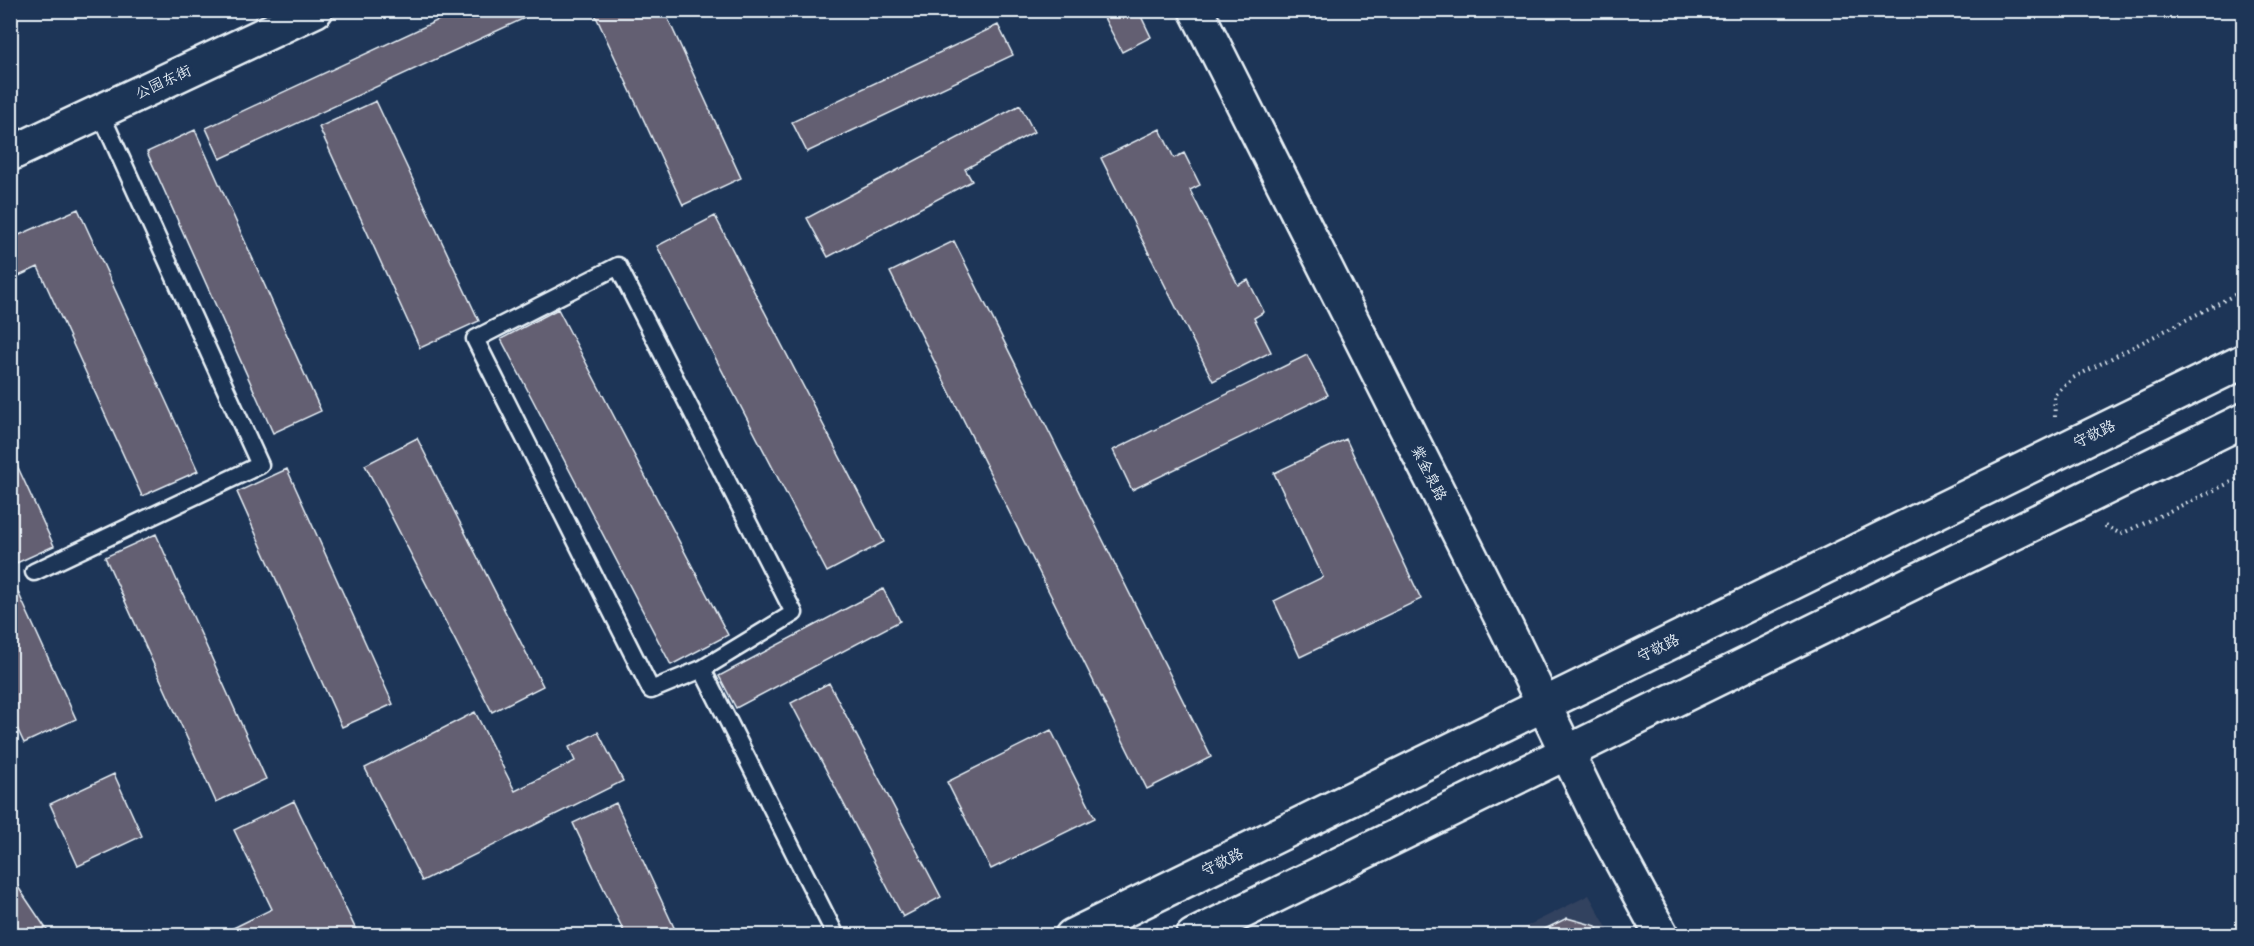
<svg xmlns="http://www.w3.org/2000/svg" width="2254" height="946" font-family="'Shantell Sans','LXGW WenKai TC',sans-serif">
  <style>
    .built { fill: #32425f }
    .building { fill: #645f72; stroke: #e8f1f8; stroke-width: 1.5 }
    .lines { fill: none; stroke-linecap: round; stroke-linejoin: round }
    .lane-casing { stroke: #e8f1f8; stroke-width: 21 }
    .street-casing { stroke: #e8f1f8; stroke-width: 38 }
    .secondary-casing { stroke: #e8f1f8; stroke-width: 38 }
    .path { stroke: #e8f1f8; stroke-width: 4; stroke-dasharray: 1.5 4.5; stroke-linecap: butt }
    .lane { stroke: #1d3557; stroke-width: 16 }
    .street { stroke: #1d3557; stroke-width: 33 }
    .secondary { stroke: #1d3557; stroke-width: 33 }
    .labels { text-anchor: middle; stroke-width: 6; stroke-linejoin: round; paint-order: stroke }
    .street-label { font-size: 15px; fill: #e8f1f8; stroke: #1d3557 }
  </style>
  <rect width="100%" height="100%" fill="#1d3557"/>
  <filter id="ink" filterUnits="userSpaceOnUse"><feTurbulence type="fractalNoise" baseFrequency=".0167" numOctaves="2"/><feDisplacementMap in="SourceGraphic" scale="12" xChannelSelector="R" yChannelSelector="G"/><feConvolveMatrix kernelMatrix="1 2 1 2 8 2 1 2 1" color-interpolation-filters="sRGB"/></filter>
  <g filter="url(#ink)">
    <!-- built -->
    <path class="built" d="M 1589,895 L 1611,935 L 1507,936 Z"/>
    <!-- building -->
    <path class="building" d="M 460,10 L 542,10 L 220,159 L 206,128 Z
      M 593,10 L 664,10 L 741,178 L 683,205 Z
      M 1100,10 L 1138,10 L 1151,37 L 1122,52 Z
      M 998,25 L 1013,55 L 807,152 L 792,122 Z
      M 376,101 L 479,321 L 420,348 L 319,127 Z
      M 1020,105 L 1034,132 L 965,169 L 972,181 L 828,257 L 807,218 Z
      M 1160,129 L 1174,158 L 1184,153 L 1200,185 L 1190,190 L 1238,285 L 1248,280 L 1264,312 L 1254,318 L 1271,352 L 1213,381 L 1101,158 Z
      M 195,130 L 321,411 L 273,433 L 147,152 Z
      M 78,209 L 198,471 L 142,496 L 38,267 L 10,280 L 10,239 Z
      M 715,216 L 884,542 L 827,572 L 657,246 Z
      M 954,241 L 1211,757 L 1147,789 L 890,272 Z
      M 558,309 L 728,635 L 671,665 L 501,339 Z
      M 1307,355 L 1328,395 L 1132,490 L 1113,450 Z
      M 417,438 L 543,686 L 492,712 L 365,465 Z
      M 1346,439 L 1421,599 L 1300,657 L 1274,601 L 1323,577 L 1274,473 Z
      M 10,450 L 54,546 L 10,566 Z
      M 287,469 L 393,704 L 342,727 L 237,492 Z
      M 156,534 L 266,779 L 216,802 L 105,557 Z
      M 13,581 L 76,719 L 24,743 L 10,713 L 10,582 Z
      M 883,589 L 900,621 L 736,708 L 719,676 Z
      M 829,683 L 941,897 L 903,917 L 791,703 Z
      M 475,712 L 515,791 L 575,761 L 569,747 L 598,732 L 623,781 L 422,881 L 365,768 Z
      M 1051,730 L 1095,818 L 991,869 L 947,782 Z
      M 114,774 L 142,836 L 78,866 L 50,804 Z
      M 294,801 L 359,936 L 217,936 L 272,909 L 234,830 Z
      M 616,803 L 678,936 L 626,936 L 573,823 Z
      M 10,875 L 51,936 L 10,936 Z
      M 1567,918 L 1596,926 L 1601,936 L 1531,936 Z"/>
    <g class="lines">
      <!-- lane casing -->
      <g class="lane-casing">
        <path id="lane" d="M 618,266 L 794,613 L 702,669 L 651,690 L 475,339 Z
          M 34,572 L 260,465 L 100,112
          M 702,669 L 836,936"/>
      </g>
      <!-- street casing -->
      <g class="street-casing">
        <path id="street" d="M 1196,10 L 1507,629 L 1602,825 L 1662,936"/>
      </g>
      <!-- secondary casing -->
      <g class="secondary-casing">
        <path id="secondary" d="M 10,154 L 316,10
          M 1072,936 L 2244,361
          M 1193,936 L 2244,420"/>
      </g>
      <!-- path -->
      <path class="path" d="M 2238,10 L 2244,22
        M 2055,417 L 2054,395 L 2073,378 L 2244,290
        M 2105,526 L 2121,534 L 2244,476"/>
      <!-- lane -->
      <use href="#lane" class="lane"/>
      <!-- street -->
      <use href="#street" class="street"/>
      <!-- secondary -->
      <use href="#secondary" class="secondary"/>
    </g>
  </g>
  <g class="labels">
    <!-- street labels -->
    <g class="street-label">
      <text transform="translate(163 82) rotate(-25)" y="5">公园东街</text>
      <text transform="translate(2094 434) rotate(-26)" y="5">守敬路</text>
      <text transform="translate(1429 473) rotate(63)" y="5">紫金泉路</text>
      <text transform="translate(1658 648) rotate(-26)" y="5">守敬路</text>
      <text transform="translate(1222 862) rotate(-26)" y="5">守敬路</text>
    </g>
  </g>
  <!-- margin -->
  <rect width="2254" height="946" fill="none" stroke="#1d3557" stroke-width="36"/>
  <rect x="18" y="18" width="2218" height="910" fill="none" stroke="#e8f1f8" stroke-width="2" filter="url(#ink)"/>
</svg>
